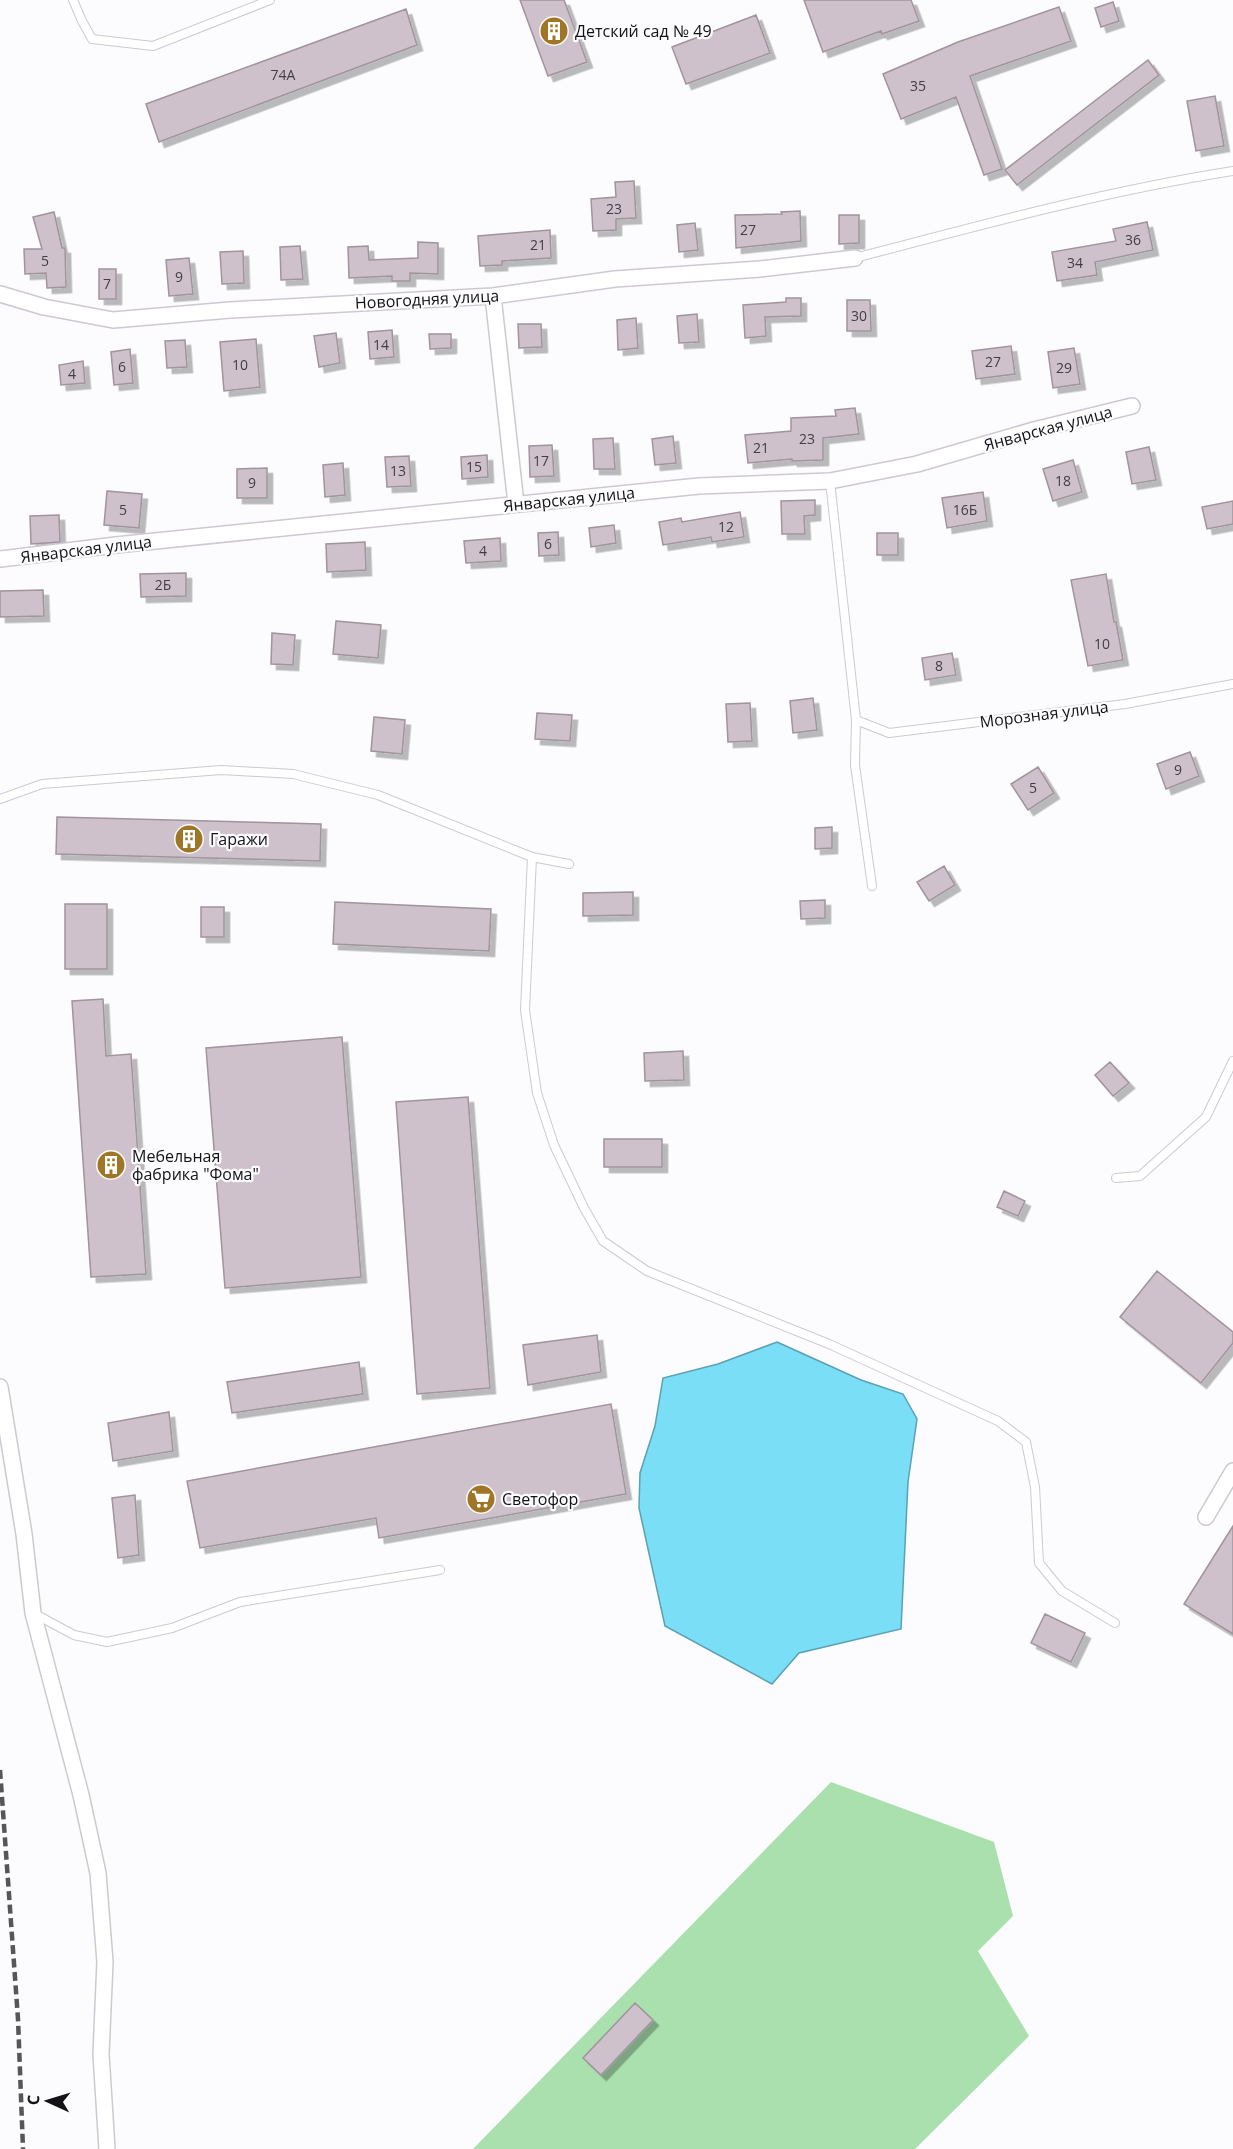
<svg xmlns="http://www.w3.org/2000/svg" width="1233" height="2149" font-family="'Open Sans',sans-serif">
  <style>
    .green { fill: #aae0ae }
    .water { fill: #79def6; stroke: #5ba1b3; stroke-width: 1.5 }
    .building { fill: #cec1cb; stroke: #a0949d; stroke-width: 1.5; filter: url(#shadow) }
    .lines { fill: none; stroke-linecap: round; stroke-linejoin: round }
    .lane-casing { stroke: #cfc8d4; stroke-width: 10 }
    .street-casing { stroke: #cfc8d4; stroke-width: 18 }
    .lane { stroke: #fff; stroke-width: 8 }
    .street { stroke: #fff; stroke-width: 15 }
    .rail { stroke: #575559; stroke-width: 4.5; stroke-dasharray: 9 4.5; stroke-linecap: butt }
    .labels { text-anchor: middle; stroke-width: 4.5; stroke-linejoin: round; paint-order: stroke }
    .number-label { font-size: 14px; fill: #423e43 }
    .poi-label { font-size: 16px; fill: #141216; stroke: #fcfbfd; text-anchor: start }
    .street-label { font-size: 16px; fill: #141216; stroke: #fcfbfd }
  </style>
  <defs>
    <filter id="shadow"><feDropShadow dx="5.5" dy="5.5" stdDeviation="0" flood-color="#0004"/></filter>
  </defs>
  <rect width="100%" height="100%" fill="#fcfbfd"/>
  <!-- green -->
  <path class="green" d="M 831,1782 L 994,1842 L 1013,1916 L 978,1951 L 1029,2036 L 915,2149 L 473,2149 Z"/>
  <!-- water -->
  <path class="water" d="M 777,1342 L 861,1380 L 903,1394 L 917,1419 L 908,1482 L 901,1629 L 799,1653 L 772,1684 L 665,1626 L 639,1508 L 640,1473 L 655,1426 L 663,1378 L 718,1364 Z"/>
  <!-- building -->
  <path class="building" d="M 520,0 L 564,0 L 587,62 L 548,76 Z
    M 804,0 L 911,0 L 919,21 L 882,34 L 881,31 L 823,52 Z
    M 1113,2 L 1119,21 L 1101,27 L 1095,8 Z
    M 1059,7 L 1071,41 L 970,76 L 1002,169 L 984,175 L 956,97 L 901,119 L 883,74 L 958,42 Z
    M 406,9 L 417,45 L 159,142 L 146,104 Z
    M 756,15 L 770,53 L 686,84 L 672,47 Z
    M 1148,60 L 1159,75 L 1017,185 L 1005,170 Z
    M 1215,96 L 1224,146 L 1196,151 L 1187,101 Z
    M 634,181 L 636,218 L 616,219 L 616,230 L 593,231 L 591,199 L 616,197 L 615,182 Z
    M 800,211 L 801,241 L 736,248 L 735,215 L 782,214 L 781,212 Z
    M 54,212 L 62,248 L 65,248 L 66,287 L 47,288 L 46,273 L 25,274 L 24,249 L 42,249 L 33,217 Z
    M 839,215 L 859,215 L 859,243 L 839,244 Z
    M 1147,222 L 1153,250 L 1095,262 L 1097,275 L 1057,281 L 1052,252 L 1116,241 L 1113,229 Z
    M 695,223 L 698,250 L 679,252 L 677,225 Z
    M 550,230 L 551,258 L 502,261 L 502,265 L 480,266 L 478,236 Z
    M 418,242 L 438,243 L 438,274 L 410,273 L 410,281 L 392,281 L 392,276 L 349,278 L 348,247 L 368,246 L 369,260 L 418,258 Z
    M 300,246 L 303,279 L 281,280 L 280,247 Z
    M 243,251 L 244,283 L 222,284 L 220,252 Z
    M 189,258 L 193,294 L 169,296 L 166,260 Z
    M 99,269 L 116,269 L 116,299 L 99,299 Z
    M 786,298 L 801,298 L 801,316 L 765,317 L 766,336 L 745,338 L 743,305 L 786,302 Z
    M 847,300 L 870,300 L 871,331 L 847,331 Z
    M 697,314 L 699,342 L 679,343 L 677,316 Z
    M 636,318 L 638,348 L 618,350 L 617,320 Z
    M 518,324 L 541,324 L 542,347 L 519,348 Z
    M 392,330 L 394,357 L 370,359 L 368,332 Z
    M 336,333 L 340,363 L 319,367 L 314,336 Z
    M 429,334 L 451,334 L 451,348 L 430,349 Z
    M 256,339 L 260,387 L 224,391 L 220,342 Z
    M 185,340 L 187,367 L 167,368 L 165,341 Z
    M 1011,346 L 1015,374 L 976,379 L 972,351 Z
    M 1074,348 L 1080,384 L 1053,388 L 1048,352 Z
    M 130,349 L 133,383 L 114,385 L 111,352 Z
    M 83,361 L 85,383 L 61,385 L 59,365 Z
    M 855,408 L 859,434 L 823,438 L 823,460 L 792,461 L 792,459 L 748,463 L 745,435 L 791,431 L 791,418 L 836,416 L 835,410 Z
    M 673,436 L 676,463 L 655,465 L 652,439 Z
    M 613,438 L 615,469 L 594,469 L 593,439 Z
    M 552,445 L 554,476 L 530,477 L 529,446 Z
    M 1149,447 L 1156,480 L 1132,484 L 1126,452 Z
    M 487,455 L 488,477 L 462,479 L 461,457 Z
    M 409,456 L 411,486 L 387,487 L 385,457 Z
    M 1073,460 L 1082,492 L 1053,501 L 1043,469 Z
    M 343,463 L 345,495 L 325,497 L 323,465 Z
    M 267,468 L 267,498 L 237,498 L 237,469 Z
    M 107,491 L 142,494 L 139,528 L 104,525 Z
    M 983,492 L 987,521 L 947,528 L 942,498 Z
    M 815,500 L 815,515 L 804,516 L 805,534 L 782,534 L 781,501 Z
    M 1233,501 L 1233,524 L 1207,529 L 1202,507 Z
    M 740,512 L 744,537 L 712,542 L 711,537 L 663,545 L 659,522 L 681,518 L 682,522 Z
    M 59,515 L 60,542 L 31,544 L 30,516 Z
    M 614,525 L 616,543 L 591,547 L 589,528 Z
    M 558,532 L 559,555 L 539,556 L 538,533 Z
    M 877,533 L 898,533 L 898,555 L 877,555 Z
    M 500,538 L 501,561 L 466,563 L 464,541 Z
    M 365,542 L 366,570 L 327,572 L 326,544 Z
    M 186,573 L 186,596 L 141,597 L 140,574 Z
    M 1106,574 L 1114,622 L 1116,622 L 1123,660 L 1088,666 L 1071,580 Z
    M 43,590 L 44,616 L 0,617 L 0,591 Z
    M 336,621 L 381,625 L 378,658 L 333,654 Z
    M 272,633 L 295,635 L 293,665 L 271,664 Z
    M 952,653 L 956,675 L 925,680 L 922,658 Z
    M 813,698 L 817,730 L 793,733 L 790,701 Z
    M 750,703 L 752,741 L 728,742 L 726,704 Z
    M 537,713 L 572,715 L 570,741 L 535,739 Z
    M 374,717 L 405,720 L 402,754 L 371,751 Z
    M 1190,752 L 1199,776 L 1166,789 L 1157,764 Z
    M 1038,767 L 1054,793 L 1028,810 L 1011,784 Z
    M 57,817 L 321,824 L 320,861 L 56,854 Z
    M 832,827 L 832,848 L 815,849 L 815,828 Z
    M 944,866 L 955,885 L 929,901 L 917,882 Z
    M 633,892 L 633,915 L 583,916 L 583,893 Z
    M 825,900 L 825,918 L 801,919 L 800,901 Z
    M 335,902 L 491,909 L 489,951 L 333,944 Z
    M 65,904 L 107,904 L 107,969 L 65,969 Z
    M 201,907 L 224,907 L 224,937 L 201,937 Z
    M 103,999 L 106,1056 L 131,1054 L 146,1274 L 91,1277 L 72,1001 Z
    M 342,1037 L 361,1277 L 225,1288 L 206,1048 Z
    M 683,1051 L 684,1080 L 645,1081 L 644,1053 Z
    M 1110,1062 L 1129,1083 L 1113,1096 L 1095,1075 Z
    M 468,1097 L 490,1388 L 417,1394 L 396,1102 Z
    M 604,1139 L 662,1139 L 662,1167 L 604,1167 Z
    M 1004,1191 L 1025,1201 L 1018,1216 L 997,1207 Z
    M 1157,1271 L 1233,1332 L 1233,1343 L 1201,1383 L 1120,1317 Z
    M 597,1335 L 601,1372 L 528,1385 L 523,1345 Z
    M 359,1362 L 363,1394 L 232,1413 L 227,1382 Z
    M 611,1404 L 626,1494 L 379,1538 L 376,1518 L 200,1548 L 187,1481 Z
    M 169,1412 L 173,1451 L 113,1461 L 108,1423 Z
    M 135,1495 L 139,1555 L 118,1558 L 112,1498 Z
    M 1233,1526 L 1233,1634 L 1184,1604 Z
    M 1045,1614 L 1085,1633 L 1071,1662 L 1031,1643 Z
    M 635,2003 L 653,2020 L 601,2075 L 583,2058 Z"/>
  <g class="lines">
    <!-- lane casing -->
    <g class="lane-casing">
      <path id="lane" d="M 73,0 L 82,21 L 92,39 L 153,46 L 270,0
        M 855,258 C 980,225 1106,191 1233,171
        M 830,481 L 856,720 L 855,765 L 872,886
        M 856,720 L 889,733 L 1125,704 L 1233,684
        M 0,799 L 42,784 L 221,770 L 293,774 L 378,795 L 532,857 L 525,1010 L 537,1093 L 554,1145 L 584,1208 L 603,1241 L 647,1271 L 829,1344 L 998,1421 L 1026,1442 L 1035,1487 L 1039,1563 L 1062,1591 L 1115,1623
        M 532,857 L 569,864
        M 1116,1178 L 1140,1176 L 1206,1117 L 1233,1061
        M 35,1614 L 74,1635 L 107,1642 L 172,1628 L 240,1602 L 440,1570"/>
    </g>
    <!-- street casing -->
    <g class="street-casing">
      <path id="street" d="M 0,294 L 44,307 L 113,320 L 230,310 L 493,296 L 615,279 L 760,269 L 855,258
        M 493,296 L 516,504
        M 0,559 L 116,545 L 699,486 L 830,481 L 917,464 L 1034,430 L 1132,406
        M 0,1387 L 24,1534 L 33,1613 L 81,1795 L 98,1873 L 105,1962 L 101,2054 L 107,2149
        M 1206,1517 L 1233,1471"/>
    </g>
    <!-- lane -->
    <use href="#lane" class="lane"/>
    <!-- street -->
    <use href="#street" class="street"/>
    <!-- rail -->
    <path class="rail" d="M 0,1770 L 18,2019 L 23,2149"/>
  </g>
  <!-- icons -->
  <defs>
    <g id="building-disc" transform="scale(1.5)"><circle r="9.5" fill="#9f7625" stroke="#fcfbfd"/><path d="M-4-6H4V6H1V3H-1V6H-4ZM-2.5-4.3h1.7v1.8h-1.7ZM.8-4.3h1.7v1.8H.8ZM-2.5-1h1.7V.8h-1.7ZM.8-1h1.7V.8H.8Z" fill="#fff"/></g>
    <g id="supermarket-disc" transform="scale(1.5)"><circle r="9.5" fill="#9f7625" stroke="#fcfbfd"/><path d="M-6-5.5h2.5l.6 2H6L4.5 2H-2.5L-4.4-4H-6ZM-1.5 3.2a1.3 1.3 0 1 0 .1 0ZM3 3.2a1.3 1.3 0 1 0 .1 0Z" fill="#fff"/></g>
  </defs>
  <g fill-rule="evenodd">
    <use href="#building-disc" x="554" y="31"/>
    <use href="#building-disc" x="189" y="839"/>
    <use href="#building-disc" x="111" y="1165"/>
    <use href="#supermarket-disc" x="481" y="1499"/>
  </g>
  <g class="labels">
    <!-- number labels -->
    <g class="number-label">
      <text x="283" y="80">74А</text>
      <text x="918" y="91">35</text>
      <text x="614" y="214">23</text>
      <text x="748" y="235">27</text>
      <text x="1133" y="245">36</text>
      <text x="538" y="250">21</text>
      <text x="45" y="266">5</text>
      <text x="1075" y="268">34</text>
      <text x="179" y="282">9</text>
      <text x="107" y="289">7</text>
      <text x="859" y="321">30</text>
      <text x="381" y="350">14</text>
      <text x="993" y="367">27</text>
      <text x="240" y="370">10</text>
      <text x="122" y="372">6</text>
      <text x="1064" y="373">29</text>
      <text x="72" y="379">4</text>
      <text x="807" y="444">23</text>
      <text x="761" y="453">21</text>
      <text x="541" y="466">17</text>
      <text x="474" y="472">15</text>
      <text x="398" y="476">13</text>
      <text x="1063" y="486">18</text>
      <text x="252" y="488">9</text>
      <text x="123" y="515">5</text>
      <text x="965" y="515">16Б</text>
      <text x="726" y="532">12</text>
      <text x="548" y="549">6</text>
      <text x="483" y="556">4</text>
      <text x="163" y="590">2Б</text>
      <text x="1102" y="649">10</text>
      <text x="939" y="671">8</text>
      <text x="1178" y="775">9</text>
      <text x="1033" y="793">5</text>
    </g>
    <!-- poi labels -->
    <g class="poi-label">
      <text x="575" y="37">Детский сад № 49</text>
      <text x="210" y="845">Гаражи</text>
      <text x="132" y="1162">Мебельная<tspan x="132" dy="18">фабрика "Фома"</tspan></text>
      <text x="502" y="1505">Светофор</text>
    </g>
    <!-- street labels -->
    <g class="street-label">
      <text transform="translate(427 299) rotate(-3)" y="6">Новогодняя улица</text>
      <text transform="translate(1048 428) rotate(-15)" y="6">Январская улица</text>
      <text transform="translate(569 499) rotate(-6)" y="6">Январская улица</text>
      <text transform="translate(86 549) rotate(-7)" y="6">Январская улица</text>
      <text transform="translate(1044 714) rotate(-7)" y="6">Морозная улица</text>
    </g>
  </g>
  <!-- north arrow -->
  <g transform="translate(48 2101) rotate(274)" stroke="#fcfbfd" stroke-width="4.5" paint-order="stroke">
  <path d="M0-4.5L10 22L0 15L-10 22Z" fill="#141216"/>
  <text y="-9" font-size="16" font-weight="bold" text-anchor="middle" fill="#141216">С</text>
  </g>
</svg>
